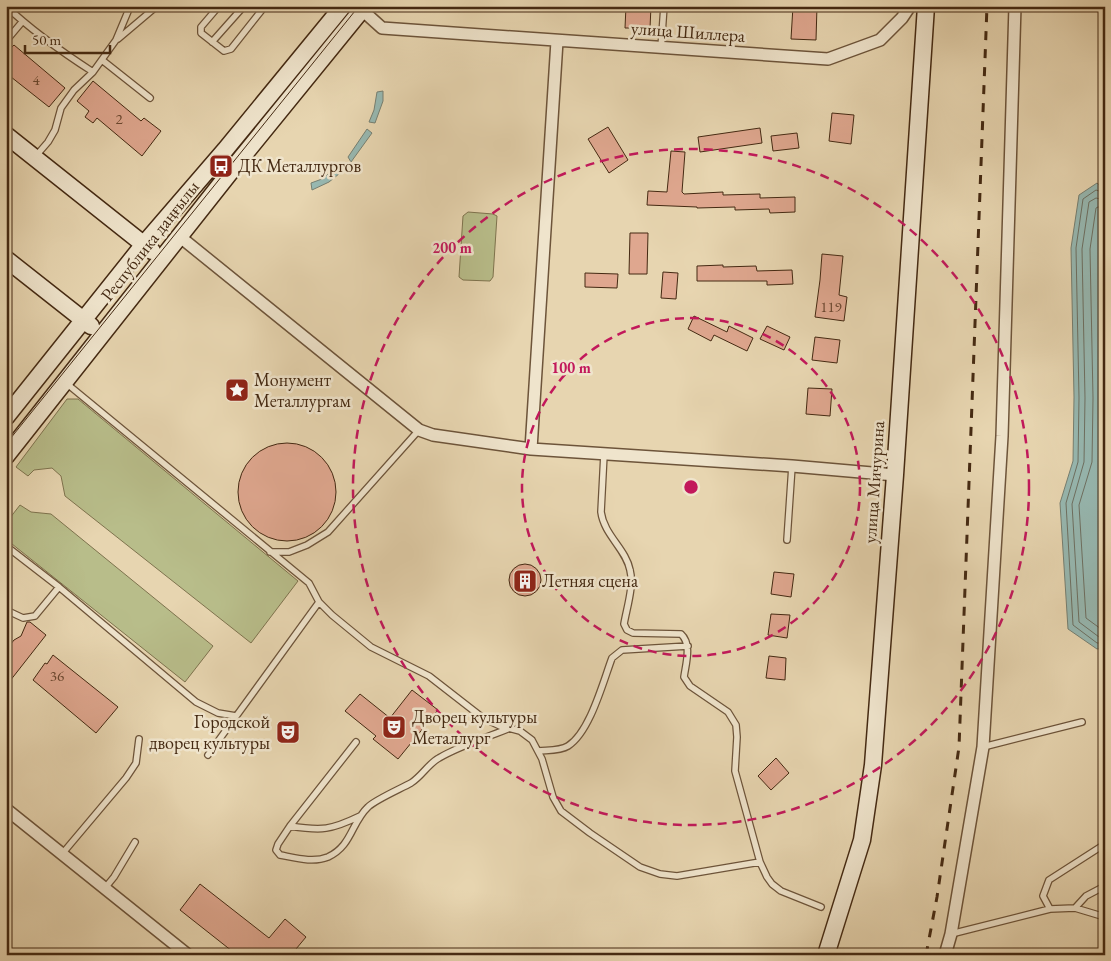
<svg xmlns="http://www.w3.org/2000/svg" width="1111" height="961" font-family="'EB Garamond',serif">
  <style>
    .green { fill: #b8bd8a; stroke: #7e734e }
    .water { fill: #97b8b1; stroke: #767f71 }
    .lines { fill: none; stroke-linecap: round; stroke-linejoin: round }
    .shore { stroke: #6e7062; stroke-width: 1 }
    .building { fill: #dfa78f; stroke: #442912 }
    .service-casing { stroke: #6d543a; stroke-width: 8 }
    .minor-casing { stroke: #6d543a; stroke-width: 14 }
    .secondary-casing { stroke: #442912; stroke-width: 19 }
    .service { stroke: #efe4cc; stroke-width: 5.5 }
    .minor { stroke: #efe4cc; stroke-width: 11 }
    .secondary { stroke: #efe4cc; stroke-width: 16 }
    .tram { stroke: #442912; stroke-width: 1 }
    .rail { stroke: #442912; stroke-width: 3; stroke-dasharray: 9 9; stroke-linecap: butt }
    .ring { fill: none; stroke: #c2185b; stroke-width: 2.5; stroke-dasharray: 9 6 }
    .labels { text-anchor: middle; stroke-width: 5; stroke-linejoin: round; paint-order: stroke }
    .number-label { font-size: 15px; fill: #6b4831 }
    .street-label { font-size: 18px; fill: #442912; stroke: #efe4cc }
    .poi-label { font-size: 18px; fill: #442912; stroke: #efe4cc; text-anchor: start }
    .centre { fill: #c2185b; stroke: #efe4cc; stroke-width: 2.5 }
    .ring-label { font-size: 15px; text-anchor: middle; font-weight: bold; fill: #c2185b; stroke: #efe4cc; stroke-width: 5; stroke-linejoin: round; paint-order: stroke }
  </style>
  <rect width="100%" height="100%" fill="#e7d5b0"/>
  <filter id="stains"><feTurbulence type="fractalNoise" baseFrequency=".004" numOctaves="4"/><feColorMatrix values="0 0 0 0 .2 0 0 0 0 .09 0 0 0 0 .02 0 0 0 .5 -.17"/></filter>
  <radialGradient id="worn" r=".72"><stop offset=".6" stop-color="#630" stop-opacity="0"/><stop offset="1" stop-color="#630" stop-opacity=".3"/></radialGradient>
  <!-- green -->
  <path class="green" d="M 468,212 L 493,214 L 497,216 L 493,277 L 490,281 L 463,280 L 459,277 L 463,216 Z
    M 67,399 L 78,399 L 298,581 L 251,643 L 65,496 L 61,476 L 52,468 L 34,470 L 28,476 L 16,467 Z
    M 20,505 L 31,512 L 51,514 L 213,646 L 185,682 L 7,540 L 6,523 Z"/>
  <!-- water -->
  <path class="water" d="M 383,91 L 383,101 L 375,123 L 369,122 L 374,110 L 377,92 Z
    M 367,129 L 372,133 L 351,162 L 348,157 Z
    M 342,163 L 345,169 L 329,182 L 312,190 L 311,183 L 322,179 Z
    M 1097,183 L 1105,190 L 1105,648 L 1097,649 L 1068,629 L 1060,503 L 1073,461 L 1074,397 L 1071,248 L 1079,195 Z"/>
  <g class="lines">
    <!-- shore -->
    <path class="shore" d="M 1105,193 L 1096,190 L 1083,199 L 1076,248 L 1079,398 L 1078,462 L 1066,503 L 1073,625 L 1097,643 L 1105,643
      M 1105,200 L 1096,198 L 1089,202 L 1082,249 L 1085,398 L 1084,462 L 1072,504 L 1079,622 L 1099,637 L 1105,637
      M 1105,207 L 1098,207 L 1096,208 L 1090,249 L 1093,398 L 1092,462 L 1079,505 L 1086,618 L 1101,629 L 1105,629"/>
  </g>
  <!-- building -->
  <path class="building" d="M 626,6 L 651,6 L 650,28 L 625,28 Z
    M 793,6 L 817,6 L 816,40 L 791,39 Z
    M 14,45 L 65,88 L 49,107 L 6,73 L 6,53 Z
    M 93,81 L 141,121 L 144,118 L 161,131 L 142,156 L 97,118 L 93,123 L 85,117 L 89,111 L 77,101 Z
    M 832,113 L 854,115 L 851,144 L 829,141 Z
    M 608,127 L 628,160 L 609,173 L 588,139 Z
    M 760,128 L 762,143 L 700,152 L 698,137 Z
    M 797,133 L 799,148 L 773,151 L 771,136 Z
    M 671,151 L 685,152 L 682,192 L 684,194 L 723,192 L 723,195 L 760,194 L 760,198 L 795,197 L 795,212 L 770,213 L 769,209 L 735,210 L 735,207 L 697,208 L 697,207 L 647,205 L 648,191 L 667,192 Z
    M 630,233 L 648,233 L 647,274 L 629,274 Z
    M 822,254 L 843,256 L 839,295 L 847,297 L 844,321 L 815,317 L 820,280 Z
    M 723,265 L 723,267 L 756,266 L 757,271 L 792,270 L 793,284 L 767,285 L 767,281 L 697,281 L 697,266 Z
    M 663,272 L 678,273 L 676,299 L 661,298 Z
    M 585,273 L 618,274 L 617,288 L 585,287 Z
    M 694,316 L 727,332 L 729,326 L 753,338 L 747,351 L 714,335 L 711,341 L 688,329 Z
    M 767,326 L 790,337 L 784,350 L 760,339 Z
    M 815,337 L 840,340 L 837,363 L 812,360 Z
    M 808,388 L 832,389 L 830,416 L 806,414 Z
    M238 492a49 49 0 1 1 98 0a49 49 0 1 1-98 0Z
    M509 580a16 16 0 1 1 32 0a16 16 0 1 1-32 0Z
    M 774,572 L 794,574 L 791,597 L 771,594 Z
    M 771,614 L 790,615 L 787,638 L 768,635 Z
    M 27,622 L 30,622 L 46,635 L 6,686 L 6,650 L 14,640 L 21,636 Z
    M 53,655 L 118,707 L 96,733 L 33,680 L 45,663 L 47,664 Z
    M 769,656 L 786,658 L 785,680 L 766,678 Z
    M 412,690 L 438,710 L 398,759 L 373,739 L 376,736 L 345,711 L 360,694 L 390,718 Z
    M 776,758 L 789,773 L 771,790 L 758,776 Z
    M 200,884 L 269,938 L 285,919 L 306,937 L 291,955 L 237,955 L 180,910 Z"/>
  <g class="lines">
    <!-- service casing -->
    <g class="service-casing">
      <path id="service" d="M 6,6 C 33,32 62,52 93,72
        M 219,6 L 201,27 L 201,33 L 224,51 L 231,49 L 265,6
        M 118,39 L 157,6
        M 6,41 L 22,22
        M 212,42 L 244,6
        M 661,48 L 664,6
        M 102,60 L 150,98
        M 35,157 L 48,142 L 55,130 L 61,108 L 74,90 L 93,72 L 116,40 L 129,9 L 133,6
        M 66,383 L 309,583 L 319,602 L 332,615 L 371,647 L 429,676 L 483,718 L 500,726 L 520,731 L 532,740 L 542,759 L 553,797 L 561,811 L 590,833 L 640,867 L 660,874 L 677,876 L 760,862
        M 604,454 L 601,512 C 604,535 626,549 630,570 C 634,586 627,607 624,624 L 627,630 L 633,633 L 681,634 C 692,644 686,663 684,677 L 690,686 L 728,712 L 736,725 L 737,737 L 735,771 L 760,862 L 767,877 L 772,884 L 781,891 L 821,907
        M 787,540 L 792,466
        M 6,546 L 59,587 L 196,702 L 218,713 L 236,716
        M 270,552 L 289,552 L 307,545 L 328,532 L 419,430
        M 6,610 L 23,618 L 35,616 L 59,587
        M 356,742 L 290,826 L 278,844 L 276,850 L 280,855 C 296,858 313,863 328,857 C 352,846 351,823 368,807 C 375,800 400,789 411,783 C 422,776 428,764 439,758 C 459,746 488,737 510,728
        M 983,747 L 1082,722
        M 538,751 C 548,750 560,751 568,746 C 590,732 603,682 612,658 L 622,650 L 688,646
        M 208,755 L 319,602
        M 290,826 C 322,831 331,830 360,816
        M 62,854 L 126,778 L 136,763 L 139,739
        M 105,888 L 114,877 L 135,842
        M 1075,908 L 1086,896 L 1105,886
        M 1050,909 L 1043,896 L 1049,880 L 1105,844
        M 951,934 L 1050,909 L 1075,908 L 1105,917"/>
    </g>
    <!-- minor casing -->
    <g class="minor-casing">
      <path id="minor" d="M 362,10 L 382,28 L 828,59 L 880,40 L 902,18 L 910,6
        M 179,236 L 419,430 L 433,435 L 531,449 L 792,466 L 895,475
        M 531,449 L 557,41
        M 6,809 L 188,955
        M 945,955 L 951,934 L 983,747 L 1002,436 L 1015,6"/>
    </g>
    <!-- secondary casing -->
    <g class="secondary-casing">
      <path id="secondary" d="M 6,135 L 152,251
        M 6,259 L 91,326
        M 6,417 L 144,244 L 225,150 L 343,6
        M 6,456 L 239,161 L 365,6
        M 826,955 L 862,840 L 873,765 L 895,475 L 926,6"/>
    </g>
    <!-- service -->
    <use href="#service" class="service"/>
    <!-- minor -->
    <use href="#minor" class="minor"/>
    <!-- secondary -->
    <use href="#secondary" class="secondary"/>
    <!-- tram -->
    <path class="tram" d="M 6,444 L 359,6"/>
    <!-- rail -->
    <path class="rail" d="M 926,955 L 937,897 L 959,747 L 987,6"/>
  </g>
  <!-- distance rings -->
  <g class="ring">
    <circle cx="691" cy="487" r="169"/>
    <circle cx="691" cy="487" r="338"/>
  </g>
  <!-- icons -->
  <defs>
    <g id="bus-square" transform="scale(1.25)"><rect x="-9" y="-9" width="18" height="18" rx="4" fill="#8f2418" stroke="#efe4cc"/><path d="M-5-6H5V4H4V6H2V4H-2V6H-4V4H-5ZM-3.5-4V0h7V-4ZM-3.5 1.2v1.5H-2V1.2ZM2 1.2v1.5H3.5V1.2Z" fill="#fff"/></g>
    <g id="sight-square" transform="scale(1.25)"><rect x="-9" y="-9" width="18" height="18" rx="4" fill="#8f2418" stroke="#efe4cc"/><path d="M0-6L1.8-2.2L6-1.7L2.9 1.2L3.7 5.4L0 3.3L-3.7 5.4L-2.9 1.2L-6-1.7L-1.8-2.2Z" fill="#fff"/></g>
    <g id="building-square" transform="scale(1.25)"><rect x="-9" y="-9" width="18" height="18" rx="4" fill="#8f2418" stroke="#efe4cc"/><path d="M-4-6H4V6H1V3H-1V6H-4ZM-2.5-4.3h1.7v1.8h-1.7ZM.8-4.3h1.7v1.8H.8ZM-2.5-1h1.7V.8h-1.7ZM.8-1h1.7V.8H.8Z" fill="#fff"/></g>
    <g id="theatre-square" transform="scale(1.25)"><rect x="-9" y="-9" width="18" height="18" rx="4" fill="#8f2418" stroke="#efe4cc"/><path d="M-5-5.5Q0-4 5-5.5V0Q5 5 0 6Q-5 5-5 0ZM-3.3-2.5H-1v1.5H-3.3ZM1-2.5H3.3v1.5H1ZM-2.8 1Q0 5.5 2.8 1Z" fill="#fff"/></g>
  </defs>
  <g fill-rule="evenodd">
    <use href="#bus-square" x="221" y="166"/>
    <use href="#sight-square" x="237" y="390"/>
    <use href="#building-square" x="525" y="581"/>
    <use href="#theatre-square" x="394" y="727"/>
    <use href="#theatre-square" x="288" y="732"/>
  </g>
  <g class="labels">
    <!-- number labels -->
    <g class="number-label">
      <text x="36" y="85">4</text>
      <text x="119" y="124">2</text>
      <text x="831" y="312">119</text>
      <text x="57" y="681">36</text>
    </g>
    <!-- street labels -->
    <g class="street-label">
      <text transform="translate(688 32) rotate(4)" y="6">улица Шиллера</text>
      <text transform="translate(150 241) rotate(-52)" y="6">Республика даңғылы</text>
      <text transform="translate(874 482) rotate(-86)" y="6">улица Мичурина</text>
    </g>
    <!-- poi labels -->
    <g class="poi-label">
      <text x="238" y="172">ДК Металлургов</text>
      <text x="254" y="386">Монумент<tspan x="254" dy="21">Металлургам</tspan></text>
      <text x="542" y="587">Летняя сцена</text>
      <text x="412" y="723">Дворец культуры<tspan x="412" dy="21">Металлург</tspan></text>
      <text x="270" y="728" text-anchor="end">Городской<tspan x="270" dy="21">дворец культуры</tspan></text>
    </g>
  </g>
  <circle cx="691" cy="487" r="8" class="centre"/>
  <g class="ring-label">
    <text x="452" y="253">200 m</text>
    <text x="571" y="373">100 m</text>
  </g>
  <!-- margin -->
  <rect width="1111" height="961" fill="none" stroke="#e7d5b0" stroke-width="25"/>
  <rect x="8" y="8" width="1096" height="946" fill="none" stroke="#442912" stroke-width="2.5"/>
  <rect x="12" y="12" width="1086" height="936" fill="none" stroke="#442912"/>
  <!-- scale -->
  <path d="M25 45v8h85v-8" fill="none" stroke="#442912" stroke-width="2.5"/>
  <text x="32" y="45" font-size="15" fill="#442912" stroke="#efe4cc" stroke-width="4" paint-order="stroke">50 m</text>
  <rect width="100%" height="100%" filter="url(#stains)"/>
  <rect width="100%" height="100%" fill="url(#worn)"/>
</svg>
